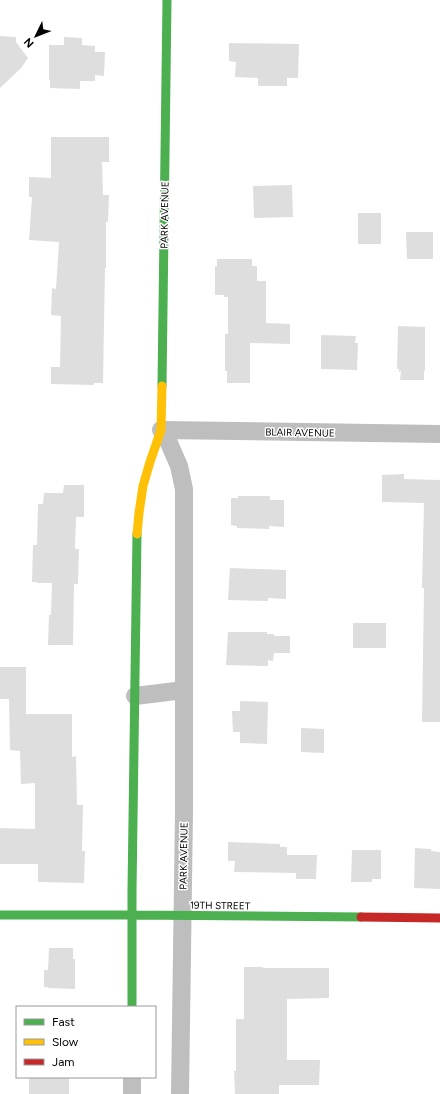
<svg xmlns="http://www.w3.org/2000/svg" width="440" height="1094" font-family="Figtree,sans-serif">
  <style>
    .building { fill: #dedede }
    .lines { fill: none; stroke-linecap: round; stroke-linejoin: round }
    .street { stroke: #bebebe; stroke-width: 18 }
    .fast { stroke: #4caf50; stroke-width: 9 }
    .slow { stroke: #ffc107; stroke-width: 9 }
    .jam { stroke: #c62828; stroke-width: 9 }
    .labels { text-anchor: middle; stroke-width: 3; stroke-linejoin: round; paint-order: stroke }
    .street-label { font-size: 10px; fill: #000; stroke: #fff }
  </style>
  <rect width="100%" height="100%" fill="#fff"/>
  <!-- building -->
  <path class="building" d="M 0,36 L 16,37 L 16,42 L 28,58 L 21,68 L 0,88 Z
    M 64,37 L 82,38 L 82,45 L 95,46 L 95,52 L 105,52 L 104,76 L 95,75 L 95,81 L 80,81 L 80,89 L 50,88 L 50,80 L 49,80 L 49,45 L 64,45 Z
    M 229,43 L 299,44 L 298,78 L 287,78 L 287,86 L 258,86 L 258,78 L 235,77 L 236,62 L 229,61 Z
    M 51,137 L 109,137 L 109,162 L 102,162 L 103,195 L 109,195 L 108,222 L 106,222 L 106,268 L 105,268 L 103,383 L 94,383 L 94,385 L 51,384 L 51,367 L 60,367 L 61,316 L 51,315 L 52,288 L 56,289 L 59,242 L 29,240 L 32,197 L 29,197 L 29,177 L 51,178 Z
    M 292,185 L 293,217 L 254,218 L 253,186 Z
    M 358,213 L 381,213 L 381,244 L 358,244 Z
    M 406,232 L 433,232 L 433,259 L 407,259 Z
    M 217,259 L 252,259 L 252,266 L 257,266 L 257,281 L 266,281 L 266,323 L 290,324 L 290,344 L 250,343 L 250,383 L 227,383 L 227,371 L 225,371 L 225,334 L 228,334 L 228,297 L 224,297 L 224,295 L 215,295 L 215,266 L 217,266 Z
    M 398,326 L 425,327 L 425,371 L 424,371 L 424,380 L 400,380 L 401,371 L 399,372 L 399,369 L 397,369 Z
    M 321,335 L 356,336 L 355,343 L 358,343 L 357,370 L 321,369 Z
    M 404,474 L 404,479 L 440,480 L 440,722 L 422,722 L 424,588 L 422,588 L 424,503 L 382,502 L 382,475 Z
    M 64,485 L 84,485 L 84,517 L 76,517 L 75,549 L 79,549 L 78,584 L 74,584 L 73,645 L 48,645 L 49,615 L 51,615 L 52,583 L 37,583 L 37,582 L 32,582 L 33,545 L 37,545 L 38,504 L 43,504 L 44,493 L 63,493 Z
    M 238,496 L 270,496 L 270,500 L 284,500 L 284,527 L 269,526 L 269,529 L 237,528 L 237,526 L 231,525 L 231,498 L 238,498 Z
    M 230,568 L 286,570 L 286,599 L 268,598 L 268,601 L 228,600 Z
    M 353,623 L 386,623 L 386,648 L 353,648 Z
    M 228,632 L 267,632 L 267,634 L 274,634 L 274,636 L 290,636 L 290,653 L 274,653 L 273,661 L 268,660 L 268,666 L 226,665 Z
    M 0,667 L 26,667 L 26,714 L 72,714 L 72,757 L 76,756 L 77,805 L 83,805 L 82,851 L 85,851 L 84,883 L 38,882 L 38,864 L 0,864 L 0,828 L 35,829 L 35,783 L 21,784 L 20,751 L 10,750 L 9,699 L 0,699 Z
    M 240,701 L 268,702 L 267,744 L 240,743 L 240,732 L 233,732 L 232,711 L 240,711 Z
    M 301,728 L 324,729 L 324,753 L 301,752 Z
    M 228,842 L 280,844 L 280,847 L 287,847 L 287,855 L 317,855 L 316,879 L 296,879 L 296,873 L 234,872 L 235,861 L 228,861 Z
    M 415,848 L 431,849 L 431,851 L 440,852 L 440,889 L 414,888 Z
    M 352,850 L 381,850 L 381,879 L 372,879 L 372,882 L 351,882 Z
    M 49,948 L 73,948 L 73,959 L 75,959 L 75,989 L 48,988 L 48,987 L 44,987 L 44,970 L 48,970 Z
    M 244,967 L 263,967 L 263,968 L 329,968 L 329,998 L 287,999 L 287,1060 L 320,1060 L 319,1085 L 279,1085 L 279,1094 L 235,1094 L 234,1071 L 236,1071 L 236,1019 L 244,1019 Z
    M 29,1077 L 69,1077 L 69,1094 L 29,1094 Z"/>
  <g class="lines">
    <!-- street -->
    <path class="street" d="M 161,430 L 169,443 L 179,466 L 184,489 L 184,812 L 180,1094
      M 161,430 L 440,434
      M 135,696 L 184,690
      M 132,1077 L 132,1094"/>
    <!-- fast -->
    <path class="fast" d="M 162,386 L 167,0
      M 0,915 L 132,915 L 361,917
      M 132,1007 L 132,891 L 137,534"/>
    <!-- slow -->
    <path class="slow" d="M 137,534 L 139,513 L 143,486 L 150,462 L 161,430 L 162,386"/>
    <!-- jam -->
    <path class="jam" d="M 361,917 L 440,918"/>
  </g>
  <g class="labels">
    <!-- street labels -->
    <g class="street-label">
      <text transform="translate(164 215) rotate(-89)" y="4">PARK AVENUE</text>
      <text transform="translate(300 432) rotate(1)" y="4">BLAIR AVENUE</text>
      <text transform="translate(183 856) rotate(-89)" y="4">PARK AVENUE</text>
      <text transform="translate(220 905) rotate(1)" y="4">19TH STREET</text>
    </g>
  </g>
  <!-- legend -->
  <rect x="16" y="1006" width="140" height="72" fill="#ffffff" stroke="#999999"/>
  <rect x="24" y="1019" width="20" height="6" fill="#4caf50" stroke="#999999"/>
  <text x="52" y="1026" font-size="12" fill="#000000">Fast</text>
  <rect x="24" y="1039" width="20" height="6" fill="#ffc107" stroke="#999999"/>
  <text x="52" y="1046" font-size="12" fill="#000000">Slow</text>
  <rect x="24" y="1059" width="20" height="6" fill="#c62828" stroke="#999999"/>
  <text x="52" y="1066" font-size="12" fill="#000000">Jam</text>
  <!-- north arrow -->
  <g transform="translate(36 36) rotate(227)" stroke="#ffffff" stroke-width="3" paint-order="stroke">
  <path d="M0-3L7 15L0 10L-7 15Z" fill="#000000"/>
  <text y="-6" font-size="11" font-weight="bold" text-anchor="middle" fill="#000000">N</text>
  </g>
</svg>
